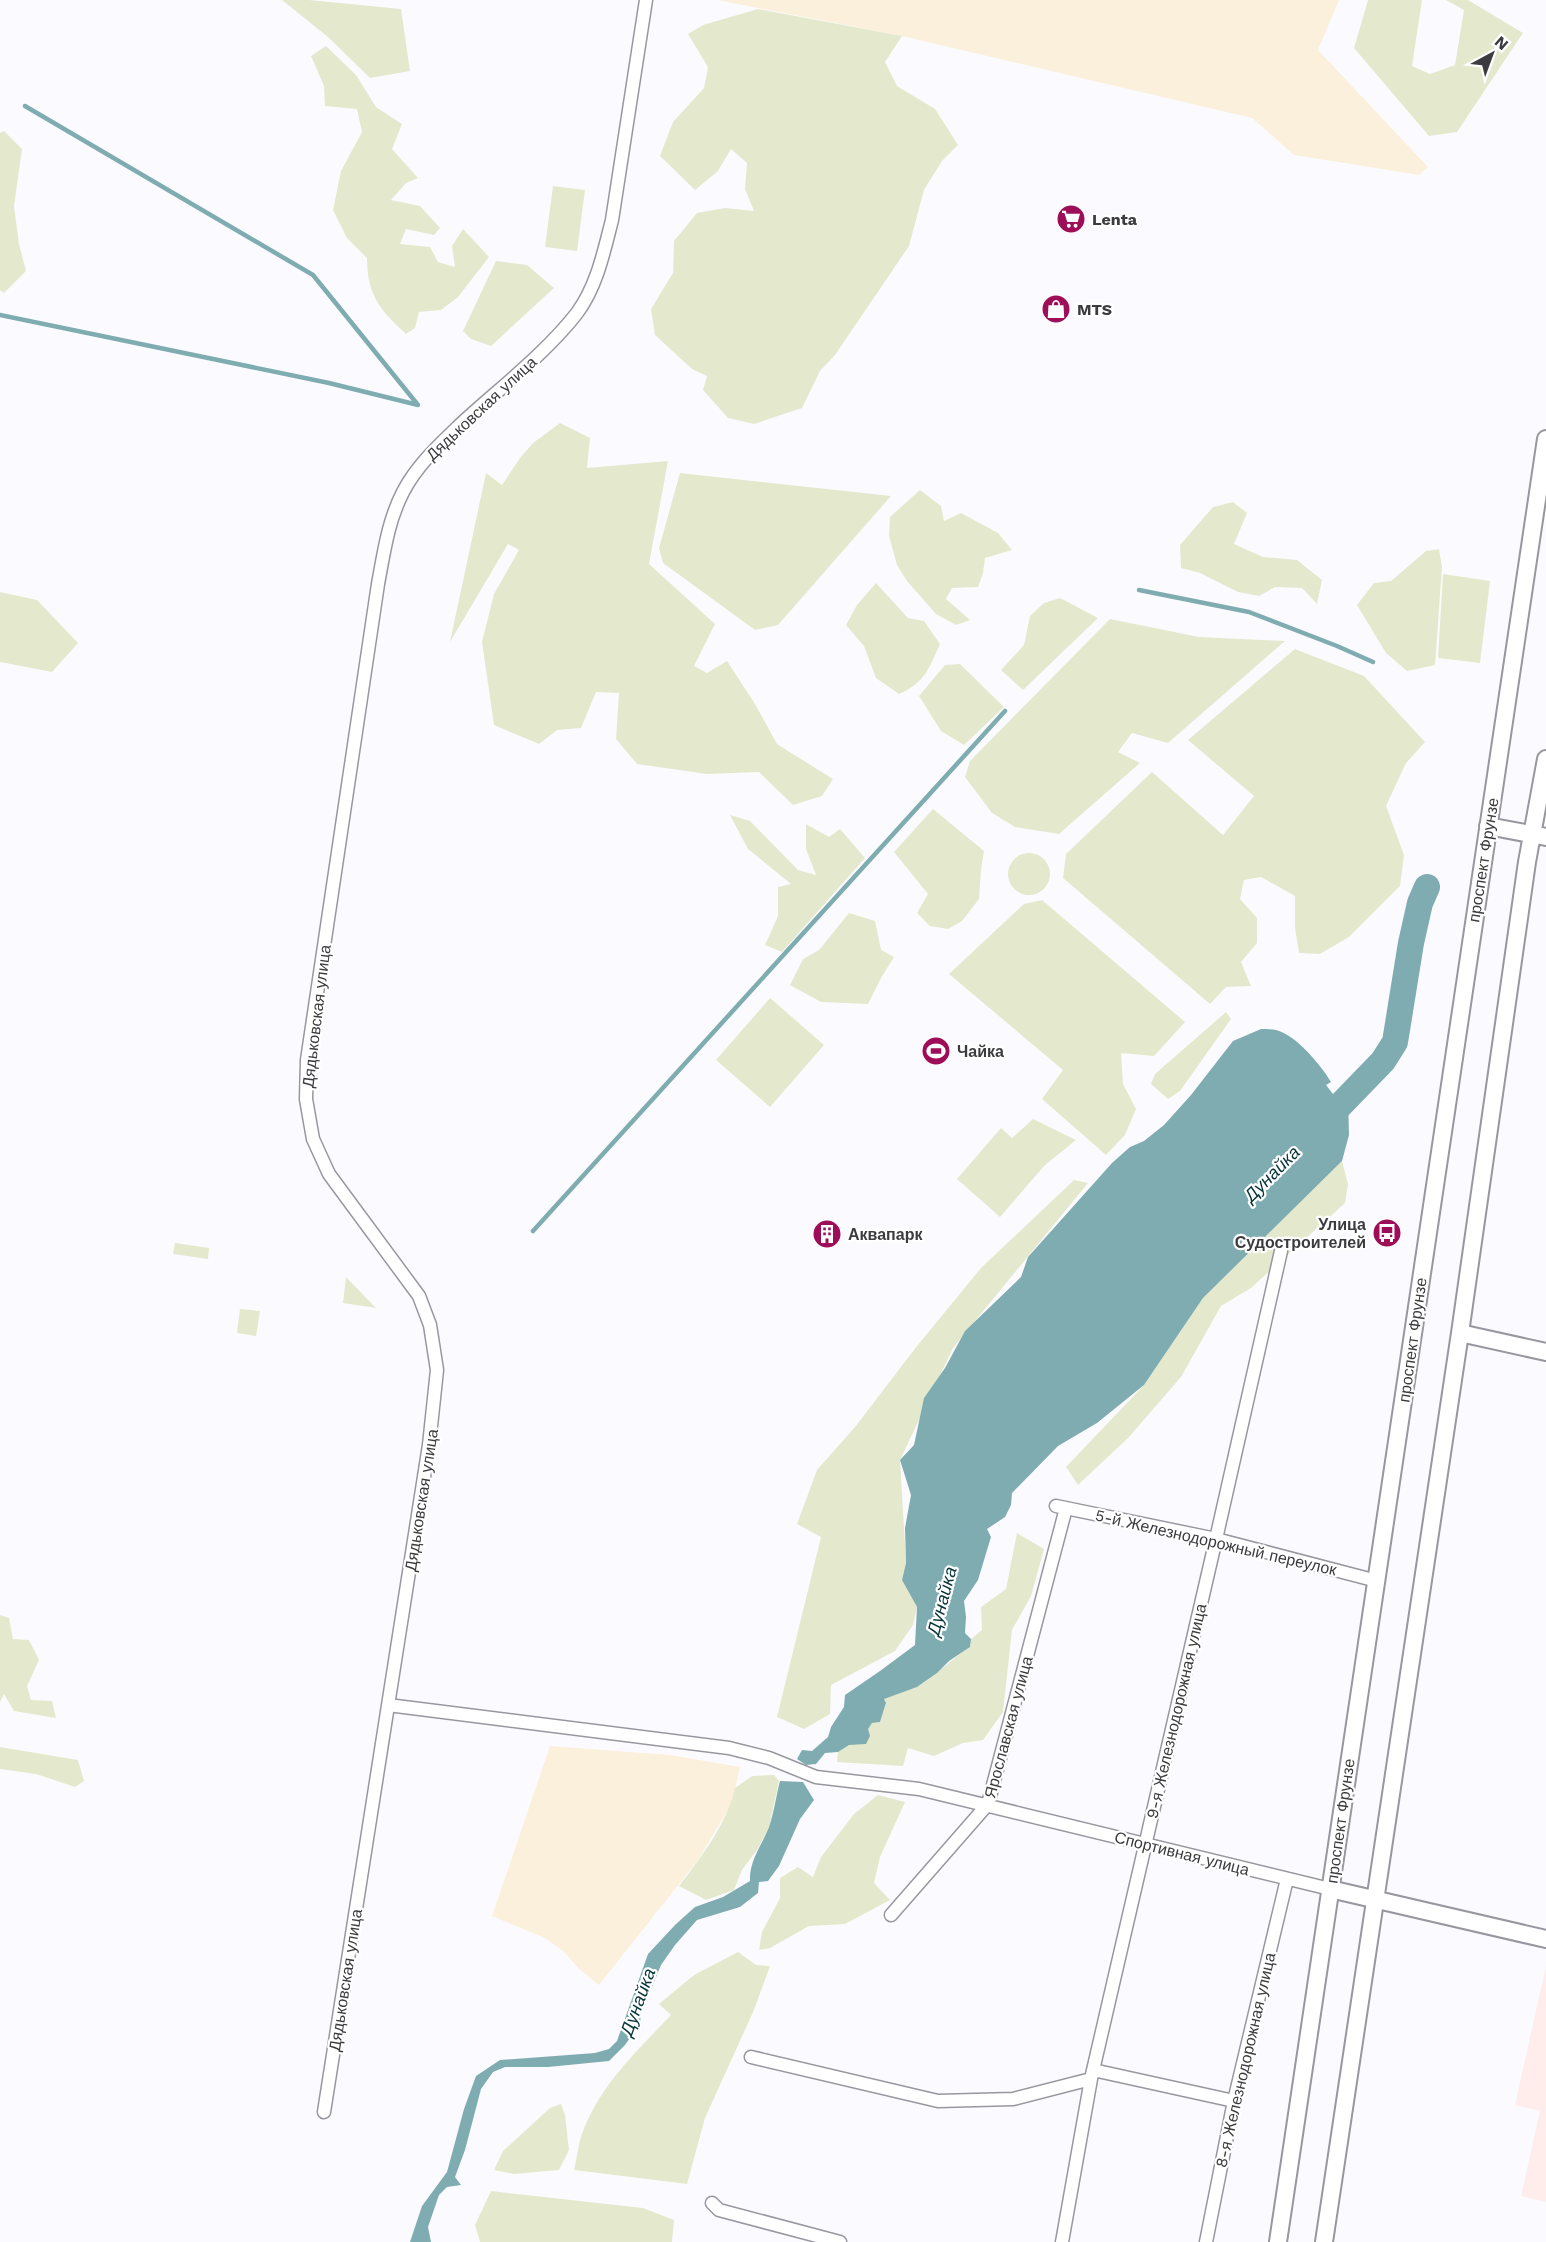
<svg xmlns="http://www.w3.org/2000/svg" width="1546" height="2242" font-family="'Work Sans',sans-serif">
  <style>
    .industrial { fill: #fbf0db }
    .education { fill: #feedeb }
    .green { fill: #e4e9cd }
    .water { fill: #7facb1 }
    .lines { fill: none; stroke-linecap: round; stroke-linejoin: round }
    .stream { stroke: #7facb1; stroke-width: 4.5 }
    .river { stroke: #7facb1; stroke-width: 26 }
    .street-casing { stroke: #9897a0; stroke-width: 15 }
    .secondary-casing { stroke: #9897a0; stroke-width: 20 }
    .street { stroke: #fff; stroke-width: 12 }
    .secondary { stroke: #fff; stroke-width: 16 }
    .labels { text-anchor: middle; stroke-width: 4.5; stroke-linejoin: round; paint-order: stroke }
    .poi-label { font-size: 16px; font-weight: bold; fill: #3c3c40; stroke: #fff; text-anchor: start }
    .street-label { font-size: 16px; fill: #3c3c40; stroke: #fff }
    .water-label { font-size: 18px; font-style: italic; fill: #07353a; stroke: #fff }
  </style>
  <rect width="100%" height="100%" fill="#fbfbff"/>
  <!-- industrial -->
  <path class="industrial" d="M 717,0 L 1339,0 L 1318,50 L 1428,167 L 1419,175 L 1294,155 L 1252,118 L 902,36 Z
    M 550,1746 L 670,1755 L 740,1767 L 732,1803 L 698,1860 L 599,1985 L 579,1969 L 564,1952 L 545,1938 L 492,1916 Z"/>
  <!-- education -->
  <path class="education" d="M 1546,1966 L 1546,2202 L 1521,2196 L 1540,2111 L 1515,2105 Z"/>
  <!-- green -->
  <path class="green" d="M 282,0 L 309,0 L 401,9 L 410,71 L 370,78 L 328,37 Z
    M 1368,0 L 1422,0 L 1412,66 L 1430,74 L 1455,65 L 1464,10 L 1446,0 L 1468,0 L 1523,33 L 1457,132 L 1429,136 L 1354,48 Z
    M 758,9 L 902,36 L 885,62 L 897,86 L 935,109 L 958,145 L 942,161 L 924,190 L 909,246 L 835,355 L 820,371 L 802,408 L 754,424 L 728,418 L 703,390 L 707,376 L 692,369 L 655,335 L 651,309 L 673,273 L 674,241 L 697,213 L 725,208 L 754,211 L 745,189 L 747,163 L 731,149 L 718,171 L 695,190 L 660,156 L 673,122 L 704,88 L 708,67 L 688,34 L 703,25 Z
    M 326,46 L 356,75 L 376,107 L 402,124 L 392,149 L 418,178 L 406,183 L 391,200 L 420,206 L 440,228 L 434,235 L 406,229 L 400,244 L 430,247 L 438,262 L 455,267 L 452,246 L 463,229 L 489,257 L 458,297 L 441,310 L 419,312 L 415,328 L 406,334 C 380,310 367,295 367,258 L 347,238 L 333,210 L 341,171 L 362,132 L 357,109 L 325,106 L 324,86 L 311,56 Z
    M 4,131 L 22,149 L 14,206 L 19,244 L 26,271 L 4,293 L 0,290 L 0,133 Z
    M 553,186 L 585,190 L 577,251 L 545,247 Z
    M 496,261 L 527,265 L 554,288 L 491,346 L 471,339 L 463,331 Z
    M 560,423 L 590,438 L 587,468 L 668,461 L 649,564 L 715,624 L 694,666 L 707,673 L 727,661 L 755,704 L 777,744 L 833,779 L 822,796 L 793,805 L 759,772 L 707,774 L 637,764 L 616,739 L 619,693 L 596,692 L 581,728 L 557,730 L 539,744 L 494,725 L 482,642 L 494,594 L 519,550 L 508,544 L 450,642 L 486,473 L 502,485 L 520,458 L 533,443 Z
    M 680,473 L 891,496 L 778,625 L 755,630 L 663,563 L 659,548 Z
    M 920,490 L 941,506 L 944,521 L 961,513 L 998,533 L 1012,550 L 985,558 L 983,573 L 978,587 L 952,588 L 946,599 L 970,620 L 956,625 L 936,614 L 907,581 L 897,565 L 889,536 L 890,517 Z
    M 1233,502 L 1247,513 L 1234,544 L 1263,557 L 1297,560 L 1322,580 L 1317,604 L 1302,588 L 1275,587 L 1259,596 L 1238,592 L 1200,573 L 1181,568 L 1180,545 L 1213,507 Z
    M 1439,549 L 1442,567 L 1435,665 L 1407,671 L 1386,653 L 1357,605 L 1374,583 L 1391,581 L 1426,551 Z
    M 1443,574 L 1490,581 L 1480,663 L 1438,658 Z
    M 876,583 L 908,618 L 924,621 L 940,644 C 929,668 925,683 899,694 L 876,678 L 864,646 L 846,625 L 857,605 Z
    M 0,592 L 37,600 L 78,643 L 52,672 L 0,662 Z
    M 1060,598 L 1098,618 L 1023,690 L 1001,670 L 1024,645 L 1030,616 L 1044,603 Z
    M 1110,619 L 1199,637 L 1285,641 L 1168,743 L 1132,733 L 1118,752 L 1140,763 L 1059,834 L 1015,827 L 992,813 L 965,777 L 970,761 Z
    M 1295,649 L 1364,676 L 1425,742 L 1406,763 L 1386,806 L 1404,855 L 1400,886 L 1349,937 L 1320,954 L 1299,953 L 1295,928 L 1295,896 L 1261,877 L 1244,880 L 1240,899 L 1257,918 L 1257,943 L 1241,962 L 1251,986 L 1226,987 L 1210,1004 L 1063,878 L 1066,854 L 1152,772 L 1223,835 L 1254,796 L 1188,740 Z
    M 960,664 L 1004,707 L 964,745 L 941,731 L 919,696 L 945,665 Z
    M 933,809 L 984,851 L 981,870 L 979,899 L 962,921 L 948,929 L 930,926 L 917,913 L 928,894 L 894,852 Z
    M 730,815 L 750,821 L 798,870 L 816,875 L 806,849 L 806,824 L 829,837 L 840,829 L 865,858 L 782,952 L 765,945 L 778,916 L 778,887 L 791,884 L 748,849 Z
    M1008 874a21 21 0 1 1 42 0a21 21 0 1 1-42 0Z
    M 1042,900 L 1185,1022 L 1154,1056 L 1121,1053 L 1123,1084 L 1136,1109 L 1125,1135 L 1106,1155 L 1042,1099 L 1063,1070 L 949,974 L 1024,904 Z
    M 849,913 L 875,921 L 881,950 L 894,957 L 881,978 L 868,1004 L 821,1002 L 790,985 L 803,959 L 819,950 Z
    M 770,998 L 824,1045 L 770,1107 L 716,1060 Z
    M 1226,1012 L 1231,1019 L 1180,1091 L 1168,1099 L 1151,1084 L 1155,1074 Z
    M 1033,1119 L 1076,1140 L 1044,1166 L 1000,1217 L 957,1179 L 1001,1128 L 1012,1138 Z
    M 1342,1161 L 1348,1184 L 1345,1203 L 1251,1288 L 1221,1306 L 1181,1377 L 1129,1437 L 1078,1485 L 1066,1467 L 1144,1385 L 1203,1298 Z
    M 1074,1180 L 1088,1183 L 953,1348 L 900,1460 L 906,1563 L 902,1580 L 917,1607 L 913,1625 L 895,1651 L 831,1685 L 830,1714 L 804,1729 L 777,1717 L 821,1537 L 797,1524 L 817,1470 L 855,1427 L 917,1346 L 981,1268 Z
    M 175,1243 L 209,1248 L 208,1259 L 173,1254 Z
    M 346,1277 L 376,1308 L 343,1303 Z
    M 240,1309 L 260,1311 L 256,1336 L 237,1333 Z
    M 1017,1533 L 1044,1549 L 1031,1596 L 1012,1630 L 1003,1712 L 983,1740 L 963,1743 L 934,1756 L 908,1748 L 903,1766 L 837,1762 L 838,1752 L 872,1723 L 880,1722 L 886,1704 L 884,1699 C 894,1691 909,1692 920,1685 C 938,1673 952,1659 970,1647 L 971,1639 L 982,1630 L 981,1607 L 1006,1589 Z
    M 0,1615 L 9,1618 L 13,1639 L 29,1640 L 39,1660 L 27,1686 L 31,1700 L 52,1701 L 56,1718 L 14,1711 L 4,1694 L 0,1702 Z
    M 0,1747 L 78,1760 L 84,1781 L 75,1787 L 36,1774 L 0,1769 Z
    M 774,1775 L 779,1781 L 769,1827 L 757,1850 L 742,1870 L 734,1890 L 706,1900 L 679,1886 C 700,1859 728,1822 735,1788 L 752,1776 Z
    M 878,1795 L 905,1802 L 880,1857 L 874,1883 L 890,1900 L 845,1924 L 809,1926 L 770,1948 L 759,1950 L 762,1932 L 780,1898 L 780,1878 L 798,1867 L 813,1877 L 821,1857 L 854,1814 Z
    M 738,1952 L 756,1965 L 770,1966 L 754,2010 L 705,2118 L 687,2184 L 574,2170 C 577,2158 578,2145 582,2134 C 599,2086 637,2051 671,2015 L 659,2004 L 694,1975 Z
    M 561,2104 L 565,2115 L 569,2150 L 559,2170 L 514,2174 L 494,2170 L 503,2151 L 550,2108 Z
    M 491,2191 L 643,2208 L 674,2220 L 672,2242 L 480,2242 L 475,2225 Z"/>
  <!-- water -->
  <path class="water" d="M 1261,1029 C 1266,1029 1271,1029 1276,1030 C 1296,1035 1321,1065 1331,1082 L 1326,1085 L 1333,1094 L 1348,1098 L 1349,1135 L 1342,1161 L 1203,1298 L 1144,1385 L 1097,1423 L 1058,1446 L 1012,1493 L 1011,1505 L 1005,1517 L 987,1529 L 991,1537 L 978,1580 L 964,1601 L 966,1617 L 965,1633 L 971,1639 L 970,1647 L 949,1661 L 937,1673 L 917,1687 L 884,1699 L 886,1703 L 880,1722 L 872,1723 L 868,1729 L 870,1736 L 866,1744 L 849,1745 L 838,1752 L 825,1753 L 816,1764 L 806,1765 L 797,1759 L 802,1750 L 812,1751 L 828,1737 L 831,1727 L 844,1707 L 845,1695 L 880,1671 L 915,1645 L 917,1607 L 902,1580 L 906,1563 L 905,1528 L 911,1495 L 900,1460 L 914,1445 L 924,1398 L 945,1368 L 965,1331 L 1021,1277 L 1028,1257 L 1112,1163 L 1130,1147 L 1144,1141 L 1164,1125 L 1191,1095 L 1233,1041 Z
    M 780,1781 L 803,1782 L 814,1800 L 800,1819 L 779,1866 L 768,1881 L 759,1882 L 758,1893 L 740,1907 L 697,1920 L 675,1945 L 661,1965 L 641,2013 L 640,2024 L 625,2045 L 609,2061 L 548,2067 L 505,2067 L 493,2072 L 481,2089 L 465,2150 L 455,2177 L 461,2185 L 447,2187 L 439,2195 L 428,2227 L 431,2242 L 410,2242 L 422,2206 L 447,2172 L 464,2109 L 476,2076 L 500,2060 L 595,2053 L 609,2049 L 617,2041 L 648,1954 L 676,1924 L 695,1907 L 723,1897 L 750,1881 C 749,1861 762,1845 769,1827 C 774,1813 776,1796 780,1781 Z"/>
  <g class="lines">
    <!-- stream -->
    <path class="stream" d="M 0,315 L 329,383 L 418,405 L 313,275 L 25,106
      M 1139,590 L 1249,612 L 1337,646 L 1373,662
      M 533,1231 L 1005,711"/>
    <!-- river -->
    <path class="river" d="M 1323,1123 L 1383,1061 L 1395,1042 L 1411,943 L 1420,903 L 1427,887"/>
    <!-- street casing -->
    <g class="street-casing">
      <path id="street" d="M 1056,1506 L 1216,1539 L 1377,1581
        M 388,1705 L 729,1748 L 769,1758 L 816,1777 L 919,1789 L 1330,1889
        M 891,1915 L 988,1804 L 1066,1508
        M 751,2057 L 938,2101 L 1013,2099 L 1091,2079
        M 1093,2070 L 1234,2101
        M 324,2112 L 429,1445 L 437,1370 L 430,1325 L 419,1296 L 329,1174 L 313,1139 L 306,1099 L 307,1060 L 378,584 C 384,552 388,521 403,492 C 417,465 440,444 462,423 C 499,389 546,353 577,313 C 597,286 604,251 612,220 L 646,0
        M 712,2203 L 719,2210 L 840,2242
        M 1062,2242 L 1091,2079 L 1216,1539 L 1281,1251
        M 1206,2242 L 1234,2101 L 1287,1879"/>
    </g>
    <!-- secondary casing -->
    <g class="secondary-casing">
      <path id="secondary" d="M 1488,826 L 1546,837
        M 1460,1333 L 1546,1352
        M 1330,1889 L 1546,1939
        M 1278,2242 L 1546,439
        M 1324,2242 L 1460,1333 L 1527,862 L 1546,759"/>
    </g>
    <!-- street -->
    <use href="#street" class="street"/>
    <!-- secondary -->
    <use href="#secondary" class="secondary"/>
  </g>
  <!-- icons -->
  <defs>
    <g id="supermarket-disc" transform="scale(1.5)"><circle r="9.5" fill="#9e0d58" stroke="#fff"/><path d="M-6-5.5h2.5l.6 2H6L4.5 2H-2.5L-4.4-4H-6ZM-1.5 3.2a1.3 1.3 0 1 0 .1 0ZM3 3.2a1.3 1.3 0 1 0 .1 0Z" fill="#fff"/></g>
    <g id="shop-disc" transform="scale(1.5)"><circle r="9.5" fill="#9e0d58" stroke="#fff"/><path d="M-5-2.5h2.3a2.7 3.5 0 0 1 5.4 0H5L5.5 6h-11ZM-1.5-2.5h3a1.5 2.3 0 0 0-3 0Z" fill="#fff"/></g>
    <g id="stadium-disc" transform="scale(1.5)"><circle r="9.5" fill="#9e0d58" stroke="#fff"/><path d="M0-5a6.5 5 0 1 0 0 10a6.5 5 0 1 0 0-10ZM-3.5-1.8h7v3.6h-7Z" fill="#fff"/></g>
    <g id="bus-disc" transform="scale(1.5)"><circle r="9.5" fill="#9e0d58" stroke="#fff"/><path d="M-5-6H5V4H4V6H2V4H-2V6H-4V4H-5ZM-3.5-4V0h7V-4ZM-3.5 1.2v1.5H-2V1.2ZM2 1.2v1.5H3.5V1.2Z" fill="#fff"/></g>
    <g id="building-disc" transform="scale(1.5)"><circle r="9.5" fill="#9e0d58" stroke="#fff"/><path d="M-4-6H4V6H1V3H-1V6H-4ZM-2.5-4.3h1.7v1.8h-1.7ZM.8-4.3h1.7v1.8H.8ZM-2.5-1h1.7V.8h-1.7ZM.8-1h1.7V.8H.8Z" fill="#fff"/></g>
  </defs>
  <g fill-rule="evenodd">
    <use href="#supermarket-disc" x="1071" y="219"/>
    <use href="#shop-disc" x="1056" y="309"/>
    <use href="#stadium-disc" x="936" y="1051"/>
    <use href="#bus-disc" x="1387" y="1233"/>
    <use href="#building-disc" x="827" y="1234"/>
  </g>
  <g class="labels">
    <!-- poi labels -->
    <g class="poi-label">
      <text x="1092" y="225">Lenta</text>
      <text x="1077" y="315">MTS</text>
      <text x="957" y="1057">Чайка</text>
      <text x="1366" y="1230" text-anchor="end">Улица<tspan x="1366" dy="18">Судостроителей</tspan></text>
      <text x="848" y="1240">Аквапарк</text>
    </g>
    <!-- street labels -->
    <g class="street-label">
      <text transform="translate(481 408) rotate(-43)" y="6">Дядьковская улица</text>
      <text transform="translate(1483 860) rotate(-81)" y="6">проспект Фрунзе</text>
      <text transform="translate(316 1016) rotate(-83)" y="6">Дядьковская улица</text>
      <text transform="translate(1412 1340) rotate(-82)" y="6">проспект Фрунзе</text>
      <text transform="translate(421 1500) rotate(-81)" y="6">Дядьковская улица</text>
      <text transform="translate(1216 1542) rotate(13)" y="6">5-й Железнодорожный переулок</text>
      <text transform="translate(1176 1711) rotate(-77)" y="6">9-я Железнодорожная улица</text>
      <text transform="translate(1008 1727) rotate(-75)" y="6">Ярославская улица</text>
      <text transform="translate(1340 1821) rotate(-82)" y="6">проспект Фрунзе</text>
      <text transform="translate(1182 1853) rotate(14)" y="6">Спортивная улица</text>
      <text transform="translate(345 1980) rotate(-81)" y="6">Дядьковская улица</text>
      <text transform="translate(1245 2060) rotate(-77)" y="6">8-я Железнодорожная улица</text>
    </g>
    <!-- water labels -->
    <g class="water-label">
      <text transform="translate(1272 1174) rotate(-45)" y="6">Дунайка</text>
      <text transform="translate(942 1601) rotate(-75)" y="6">Дунайка</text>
      <text transform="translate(638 2002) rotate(-70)" y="6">Дунайка</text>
    </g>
  </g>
  <!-- north arrow -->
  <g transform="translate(1492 54) rotate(41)" stroke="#ffffff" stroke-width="4.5" paint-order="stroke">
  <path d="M0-4.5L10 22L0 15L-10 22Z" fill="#3c3c40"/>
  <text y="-9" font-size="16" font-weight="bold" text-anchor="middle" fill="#3c3c40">N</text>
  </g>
</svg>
